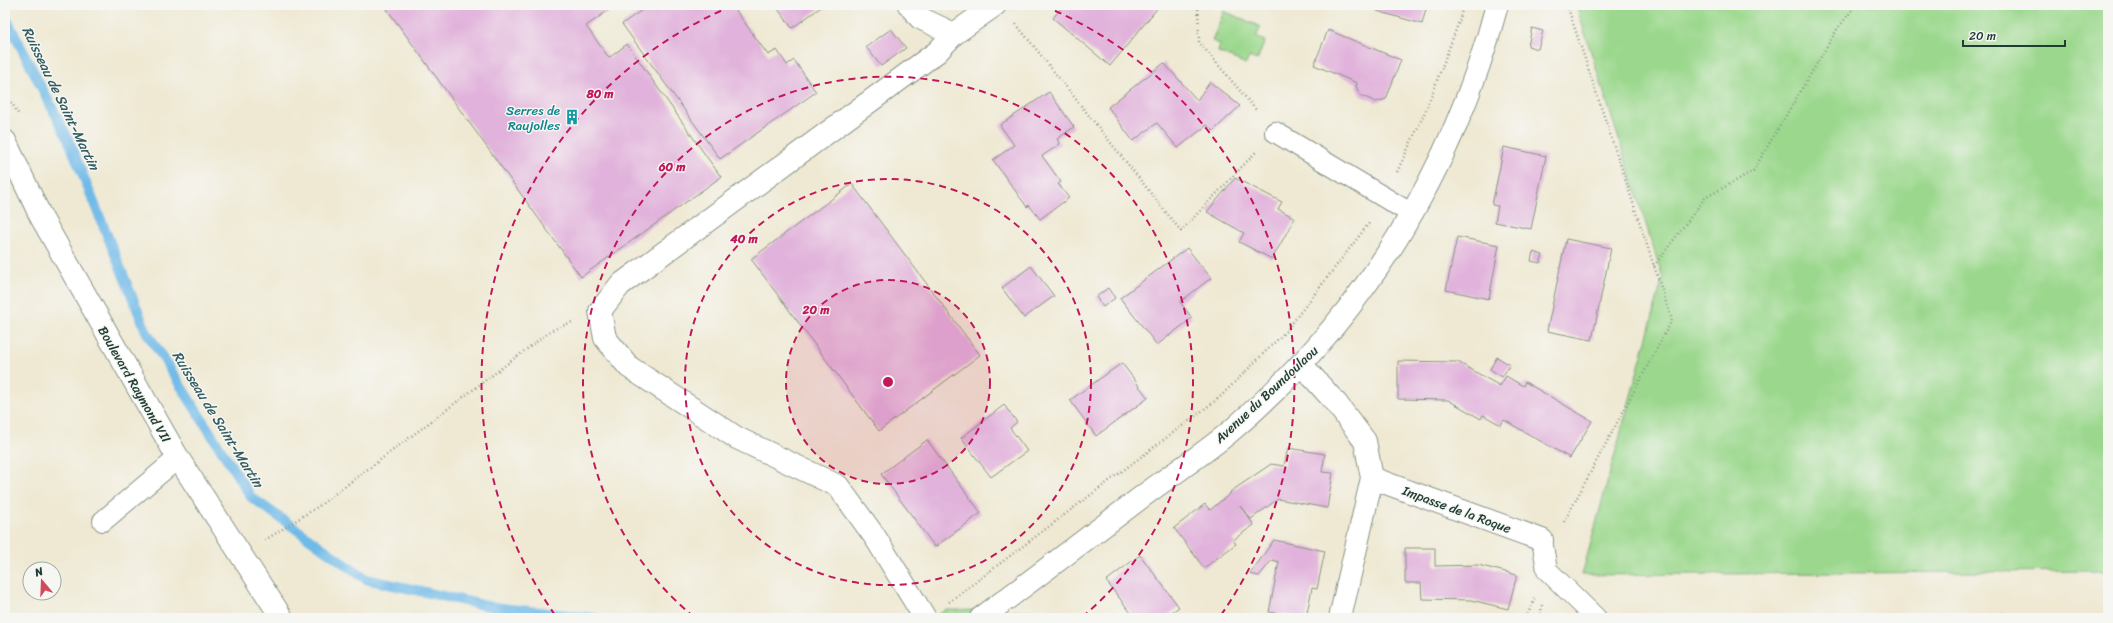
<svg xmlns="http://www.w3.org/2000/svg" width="2113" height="623" font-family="Sriracha,sans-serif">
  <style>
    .green { fill: #9bd88d; stroke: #5d8a60 }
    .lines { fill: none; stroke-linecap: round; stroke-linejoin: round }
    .stream { stroke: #6fbae8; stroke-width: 10 }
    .building { fill: #e1b2db }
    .lane-casing { stroke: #879384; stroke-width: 22 }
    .street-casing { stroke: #879384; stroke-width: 24 }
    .path { stroke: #879384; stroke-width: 2.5; stroke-dasharray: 1 3; stroke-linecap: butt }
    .lane { stroke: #fff; stroke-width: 20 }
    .street { stroke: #fff; stroke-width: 22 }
    .ring { fill: none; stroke: #c2185b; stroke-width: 2; stroke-dasharray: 7 5 }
    .labels { text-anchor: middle; stroke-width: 3; stroke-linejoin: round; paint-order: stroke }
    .culture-label { font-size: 13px; fill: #0d838f; stroke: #f6f6f2; text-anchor: end }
    .street-label { font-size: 13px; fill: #1f3d34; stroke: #f6f6f2 }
    .water-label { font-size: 14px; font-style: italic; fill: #335c61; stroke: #f6f6f2 }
    .centre { fill: #c2185b; stroke: #f6f6f2; stroke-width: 2 }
    .ring-label { font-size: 12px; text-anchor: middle; font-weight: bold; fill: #c2185b; stroke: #f6f6f2; stroke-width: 3; stroke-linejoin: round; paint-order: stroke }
  </style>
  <rect width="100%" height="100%" fill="#f6f6f2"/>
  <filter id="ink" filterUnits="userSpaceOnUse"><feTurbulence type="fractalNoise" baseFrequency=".025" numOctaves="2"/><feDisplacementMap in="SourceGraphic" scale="8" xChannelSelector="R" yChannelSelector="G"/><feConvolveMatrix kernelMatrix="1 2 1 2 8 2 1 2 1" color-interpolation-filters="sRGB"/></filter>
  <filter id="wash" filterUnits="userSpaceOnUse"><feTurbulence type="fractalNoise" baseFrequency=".012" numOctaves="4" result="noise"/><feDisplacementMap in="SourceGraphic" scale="16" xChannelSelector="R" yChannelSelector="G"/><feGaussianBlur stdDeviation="0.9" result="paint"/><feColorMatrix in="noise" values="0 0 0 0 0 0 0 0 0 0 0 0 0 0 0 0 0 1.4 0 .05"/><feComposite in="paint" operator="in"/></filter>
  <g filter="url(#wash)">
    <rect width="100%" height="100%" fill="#efe9d3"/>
    <!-- green -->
    <path class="green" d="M 1576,5 L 2108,5 L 2108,571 L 1582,575 L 1663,278 Z
      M 1224,11 L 1261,27 L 1256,37 L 1265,41 L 1257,60 L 1249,57 L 1246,64 L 1218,52 L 1220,44 L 1212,41 Z
      M 945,610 L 1055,611 L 1062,618 L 933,618 Z"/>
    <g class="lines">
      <!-- stream -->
      <path class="stream" d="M 5,16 L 69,141 L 146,331 L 251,497 L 366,579 L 492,607 L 595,618"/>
    </g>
    <g id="blocks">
      <!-- building -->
      <path class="building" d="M 384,5 L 616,5 L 586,26 L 609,58 L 627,44 L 721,177 L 581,277 Z
        M 649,5 L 732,5 L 768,55 L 777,50 L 787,65 L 794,60 L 816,92 L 720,159 L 622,24 Z
        M 775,5 L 824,5 L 792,28 Z
        M 1064,5 L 1160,5 L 1110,66 L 1053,18 Z
        M 1378,5 L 1427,5 L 1422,24 L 1377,11 Z
        M 1532,28 L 1543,31 L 1538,49 L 1528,46 Z
        M 891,29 L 906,48 L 881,66 L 866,47 Z
        M 1328,30 L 1401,60 L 1386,99 L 1376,102 L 1360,95 L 1356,86 L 1357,83 L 1314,65 Z
        M 1164,63 L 1197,100 L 1210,82 L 1240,106 L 1213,131 L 1207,125 L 1178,148 L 1157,123 L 1133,141 L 1108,107 Z
        M 1049,92 L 1074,127 L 1057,139 L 1060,144 L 1042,156 L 1061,182 L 1058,184 L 1069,198 L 1040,219 L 1029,205 L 1027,207 L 993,160 L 1014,145 L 1000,125 Z
        M 1504,147 L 1546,156 L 1531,229 L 1495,222 L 1498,206 L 1492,205 Z
        M 1235,178 L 1282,202 L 1278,209 L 1295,218 L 1272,259 L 1239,242 L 1244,233 L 1207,212 Z
        M 852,184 L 980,355 L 879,431 L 751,259 Z
        M 1457,237 L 1499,245 L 1489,299 L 1446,290 Z
        M 1566,239 L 1611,248 L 1592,340 L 1547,331 Z
        M 1187,248 L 1211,278 L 1180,302 L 1192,318 L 1157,345 L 1120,298 Z
        M 1533,252 L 1543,255 L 1540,263 L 1531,261 Z
        M 1031,266 L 1054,296 L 1024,318 L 1002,288 Z
        M 1108,288 L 1115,298 L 1103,307 L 1096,297 Z
        M 1497,357 L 1510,365 L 1502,377 L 1490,369 Z
        M 1398,361 L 1458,362 L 1500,386 L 1506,376 L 1523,386 L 1525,382 L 1592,421 L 1570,458 L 1504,420 L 1501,425 L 1483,415 L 1481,419 L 1448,400 L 1398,399 Z
        M 1122,363 L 1148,398 L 1096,436 L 1070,400 Z
        M 1004,405 L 1017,422 L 1010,428 L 1027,451 L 991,477 L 961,438 Z
        M 927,440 L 981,513 L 935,547 L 881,474 Z
        M 1288,448 L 1325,454 L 1322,472 L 1333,473 L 1327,508 L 1278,499 L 1251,519 L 1240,506 L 1254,525 L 1233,540 L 1236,544 L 1204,568 L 1174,528 L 1205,504 L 1210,510 L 1231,493 L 1230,492 L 1271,464 L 1284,466 Z
        M 1274,540 L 1325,551 L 1317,589 L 1312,588 L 1306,618 L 1269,612 L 1279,562 L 1272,560 L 1259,576 L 1250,574 Z
        M 1405,548 L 1435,548 L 1435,566 L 1478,565 L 1517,575 L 1508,609 L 1471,600 L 1422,599 L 1421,583 L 1405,583 Z
        M 1140,555 L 1179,607 L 1164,618 L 1135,618 L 1106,581 Z
        M 2004,613 L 2005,618 L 1987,618 Z"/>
    </g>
  </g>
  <g filter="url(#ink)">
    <use href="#blocks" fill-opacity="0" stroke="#879384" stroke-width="1"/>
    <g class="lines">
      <!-- lane casing -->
      <g class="lane-casing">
        <path id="lane" d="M 1275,132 L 1412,214
          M 103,521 L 178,458
          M 1542,540 L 1547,570 L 1596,618"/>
      </g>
      <!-- street casing -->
      <g class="street-casing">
        <path id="street" d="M 909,5 L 920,18 L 954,34
          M 5,141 L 41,217 L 178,458 L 282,618
          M 1301,364 L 1336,403 L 1365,441 L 1372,478 L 1340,618
          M 1372,478 L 1542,540
          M 925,618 L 875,537 L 838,486 L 737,438 L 629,367 L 605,338 L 600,311 L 620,285 L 937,52 L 954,34 L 995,5
          M 981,618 C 1035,578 1089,537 1143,496 C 1172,474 1204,454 1232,430 C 1363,318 1453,172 1497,5"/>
      </g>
      <!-- path -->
      <path class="path" d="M 1198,5 L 1199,42 L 1257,111
        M 1016,24 L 1181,231 L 1256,152
        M 5,92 L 19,115
        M 1397,172 L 1426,110 L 1460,19 L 1463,5
        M 1654,266 L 1705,198 L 1753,171 L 1838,28 L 1856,5
        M 1564,522 L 1672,320 L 1567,5
        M 265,540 L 319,506 L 552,330 L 572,322
        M 949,602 L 1219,398 L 1286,331 L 1370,222
        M 1526,618 L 1535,598
        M 1540,618 L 1542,605"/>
      <!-- lane -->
      <use href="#lane" class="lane"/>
      <!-- street -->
      <use href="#street" class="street"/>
    </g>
  </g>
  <!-- distance rings -->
  <circle cx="888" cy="382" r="102" fill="#c2185b" fill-opacity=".12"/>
  <g class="ring">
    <circle cx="888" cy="382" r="102"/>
    <circle cx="888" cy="382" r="203"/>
    <path d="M694 617A305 305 0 1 1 1082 617"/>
    <path d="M555 615A407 407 0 0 1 732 6M1044 6A407 407 0 0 1 1221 615"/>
  </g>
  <!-- icons -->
  <defs>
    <g id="building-bare" transform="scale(1.2)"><path d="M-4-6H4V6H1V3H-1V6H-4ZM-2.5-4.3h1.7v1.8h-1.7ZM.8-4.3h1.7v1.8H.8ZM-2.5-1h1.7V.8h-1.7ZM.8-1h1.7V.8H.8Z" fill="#0f9aa8" stroke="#f6f6f2" stroke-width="2.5" paint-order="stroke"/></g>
  </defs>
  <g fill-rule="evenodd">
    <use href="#building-bare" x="572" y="117"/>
  </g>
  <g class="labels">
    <!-- culture labels -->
    <g class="culture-label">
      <text x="560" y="115">Serres de<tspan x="560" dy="15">Raujolles</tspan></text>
    </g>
    <!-- street labels -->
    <g class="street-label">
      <text transform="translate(135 384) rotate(60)" y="5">Boulevard Raymond VII</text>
      <text transform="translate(1266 394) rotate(-43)" y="5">Avenue du Boundoulaou</text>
      <text transform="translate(1457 509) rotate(20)" y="5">Impasse de la Roque</text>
    </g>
    <!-- water labels -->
    <g class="water-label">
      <text transform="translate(61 98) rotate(64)" y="5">Ruisseau de Saint-Martin</text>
      <text transform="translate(218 419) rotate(58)" y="5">Ruisseau de Saint-Martin</text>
    </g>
  </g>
  <circle cx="888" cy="382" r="6" class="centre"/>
  <g class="ring-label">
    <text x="600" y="98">80 m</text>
    <text x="672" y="171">60 m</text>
    <text x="744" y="243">40 m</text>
    <text x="816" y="314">20 m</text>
  </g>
  <!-- margin -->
  <rect width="2113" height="623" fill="none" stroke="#f6f6f2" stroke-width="20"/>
  <!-- north arrow -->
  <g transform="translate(42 581) rotate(341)"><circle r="19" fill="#f6f6f2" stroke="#a0aca6"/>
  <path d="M0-3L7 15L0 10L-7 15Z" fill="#d1495b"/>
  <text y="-6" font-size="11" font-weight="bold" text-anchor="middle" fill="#1f3d34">N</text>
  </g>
  <!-- scale -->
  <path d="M1963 40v6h102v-6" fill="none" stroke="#1f3d34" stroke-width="2"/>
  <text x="1969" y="40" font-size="12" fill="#1f3d34" stroke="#f6f6f2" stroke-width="3" paint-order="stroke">20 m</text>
</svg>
